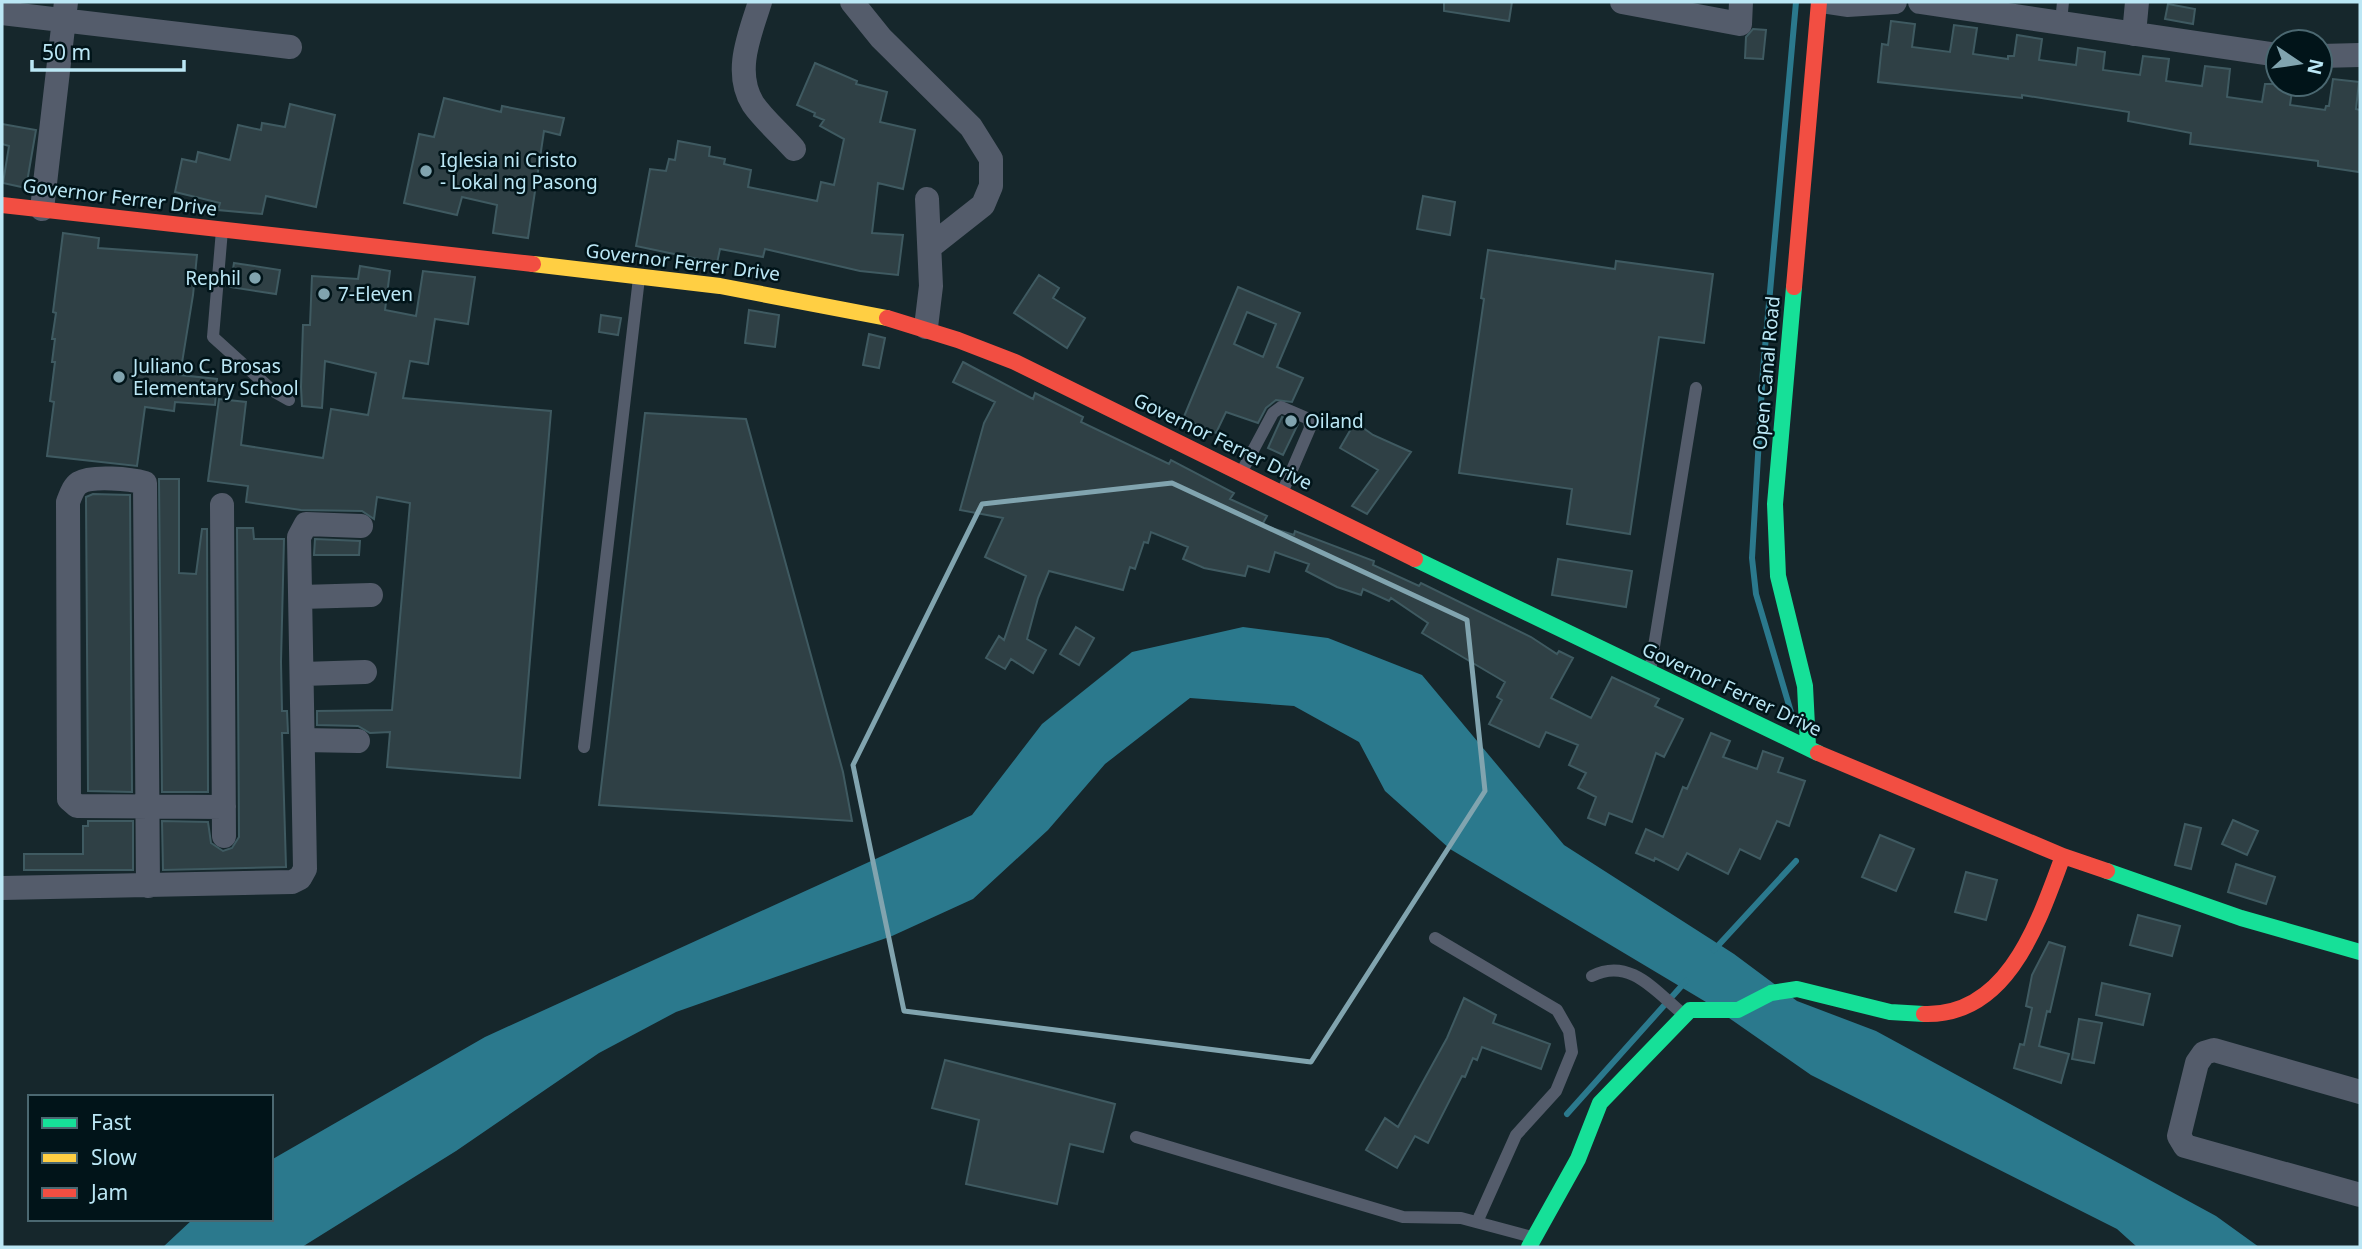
<svg xmlns="http://www.w3.org/2000/svg" width="2362" height="1249" font-family="'Noto Sans',sans-serif">
  <style>
    .water { fill: #2b798d }
    .lines { fill: none; stroke-linecap: round; stroke-linejoin: round }
    .stream { stroke: #2b798d; stroke-width: 6 }
    .building { fill: #2f4045; stroke: #3f5a61; stroke-width: 2; fill-rule: evenodd }
    .lane { stroke: #545c6b; stroke-width: 12 }
    .street { stroke: #545c6b; stroke-width: 24 }
    .fast { stroke: #16e098; stroke-width: 16 }
    .slow { stroke: #ffcf43; stroke-width: 16 }
    .jam { stroke: #f24e42; stroke-width: 16 }
    .marked { fill: none; stroke: #81a4af; stroke-width: 5; stroke-linejoin: round }
    .poi-dot { fill: #81a4af; stroke: #011419; stroke-width: 2.5 }
    .labels { text-anchor: middle; stroke-width: 5; stroke-linejoin: round; paint-order: stroke }
    .poi-label { font-size: 19px; fill: #bbe7f5; stroke: #011419; text-anchor: start }
    .street-label { font-size: 19px; fill: #bbe7f5; stroke: #011419 }
  </style>
  <rect width="100%" height="100%" fill="#16272c"/>
  <!-- water -->
  <path class="water" d="M 1243,627 L 1328,638 L 1422,675 L 1564,845 L 1734,954 L 1797,1001 L 1876,1031 L 2216,1216 L 2259,1247 L 2137,1247 L 2117,1229 L 1811,1075 L 1706,1002 L 1450,849 L 1385,791 L 1359,742 L 1294,706 L 1190,698 L 1105,764 L 1048,830 L 973,899 L 892,936 L 676,1012 L 599,1053 L 456,1151 L 302,1247 L 163,1247 L 193,1219 L 271,1219 L 271,1160 L 485,1037 L 972,815 L 1042,724 L 1132,652 Z"/>
  <g class="lines">
    <!-- stream -->
    <path class="stream" d="M 1791,712 L 1756,594 L 1752,558 L 1763,370 L 1796,2
      M 1714,950 L 1796,861
      M 1567,1114 L 1686,981"/>
  </g>
  <!-- building -->
  <path class="building" d="M 1444,2 L 1512,2 L 1509,21 L 1444,11 Z
    M 2168,4 L 2195,9 L 2193,24 L 2165,19 Z
    M 1891,21 L 1915,24 L 1912,47 L 1950,52 L 1954,25 L 1977,28 L 1973,54 L 2008,59 L 2008,56 L 2014,56 L 2017,35 L 2042,39 L 2039,60 L 2076,65 L 2078,48 L 2105,52 L 2103,70 L 2140,75 L 2143,56 L 2169,59 L 2166,81 L 2202,86 L 2205,66 L 2230,69 L 2227,97 L 2262,102 L 2265,84 L 2293,84 L 2290,105 L 2325,110 L 2326,106 L 2329,106 L 2333,79 L 2359,82 L 2356,109 L 2360,110 L 2359,172 L 2318,166 L 2318,161 L 2190,144 L 2191,133 L 2128,121 L 2129,112 L 2022,95 L 2022,98 L 1878,82 L 1882,44 L 1888,45 Z
    M 1753,29 L 1766,30 L 1763,59 L 1745,58 L 1746,37 Z
    M 815,63 L 857,81 L 856,84 L 887,92 L 880,122 L 915,130 L 903,189 L 878,183 L 872,233 L 903,235 L 898,275 L 860,271 L 765,249 L 763,257 L 720,249 L 717,263 L 636,246 L 650,169 L 666,171 L 669,159 L 675,160 L 678,141 L 710,147 L 709,156 L 725,159 L 724,164 L 751,170 L 748,187 L 817,201 L 821,182 L 834,185 L 844,139 L 820,126 L 824,120 L 814,116 L 815,113 L 797,105 Z
    M 444,98 L 501,112 L 502,106 L 564,118 L 560,135 L 544,131 L 528,238 L 493,233 L 497,205 L 462,197 L 457,215 L 404,203 L 419,134 L 434,137 Z
    M 290,104 L 335,115 L 316,207 L 266,196 L 262,214 L 218,210 L 220,203 L 175,192 L 182,159 L 196,162 L 198,152 L 230,160 L 238,125 L 261,130 L 262,123 L 285,127 Z
    M 2,124 L 36,130 L 26,188 L 3,183 L 9,146 L 2,144 Z
    M 1423,196 L 1455,202 L 1450,235 L 1417,229 Z
    M 63,233 L 99,238 L 98,248 L 197,255 L 193,295 L 180,375 L 217,379 L 215,405 L 175,402 L 174,411 L 145,407 L 137,466 L 47,456 L 54,402 L 50,401 L 55,362 L 52,362 L 55,339 L 52,339 L 56,313 L 53,312 Z
    M 1488,250 L 1615,269 L 1616,261 L 1713,274 L 1704,343 L 1659,337 L 1630,534 L 1567,524 L 1572,489 L 1459,473 L 1484,299 L 1481,298 Z
    M 234,263 L 280,270 L 276,294 L 230,287 Z
    M 360,266 L 390,271 L 385,310 L 416,316 L 423,271 L 475,277 L 468,324 L 435,319 L 428,364 L 410,361 L 403,398 L 551,411 L 520,778 L 387,767 L 390,732 L 370,733 L 358,726 L 317,725 L 317,711 L 392,710 L 410,503 L 377,497 L 374,519 L 362,511 L 301,510 L 246,502 L 248,486 L 208,481 L 219,399 L 246,402 L 241,445 L 323,458 L 331,409 L 368,415 L 376,373 L 325,361 L 322,408 L 302,406 L 301,387 L 303,325 L 310,325 L 312,276 L 358,279 Z
    M 1039,275 L 1059,288 L 1053,298 L 1085,318 L 1067,348 L 1014,313 Z
    M 1238,287 L 1300,313 L 1277,367 L 1303,378 L 1292,402 L 1276,400 L 1266,408 L 1258,423 L 1226,412 L 1216,433 L 1183,419 ZM 1247,312 L 1276,324 L 1263,357 L 1234,344 Z
    M 749,310 L 779,315 L 775,347 L 745,343 Z
    M 601,315 L 621,318 L 618,335 L 599,332 Z
    M 869,334 L 885,338 L 879,368 L 863,365 Z
    M 963,362 L 1033,399 L 1035,393 L 1083,417 L 1081,422 L 1169,464 L 1171,460 L 1234,493 L 1230,499 L 1267,516 L 1262,525 L 1294,535 L 1295,531 L 1374,561 L 1373,565 L 1419,586 L 1421,583 L 1531,637 L 1557,654 L 1559,651 L 1573,658 L 1551,698 L 1591,718 L 1612,677 L 1659,699 L 1655,706 L 1683,719 L 1664,757 L 1656,753 L 1632,822 L 1609,813 L 1605,825 L 1588,818 L 1596,797 L 1578,788 L 1586,773 L 1569,765 L 1578,745 L 1546,732 L 1539,747 L 1489,724 L 1502,700 L 1497,697 L 1505,682 L 1422,633 L 1428,623 L 1391,598 L 1389,601 L 1363,589 L 1361,595 L 1337,587 L 1306,571 L 1309,564 L 1275,552 L 1269,572 L 1248,566 L 1245,576 L 1204,568 L 1183,559 L 1188,547 L 1151,532 L 1148,543 L 1144,542 L 1135,569 L 1130,567 L 1123,590 L 1049,571 L 1038,598 L 1027,639 L 1046,650 L 1033,673 L 1011,659 L 1005,669 L 986,658 L 999,636 L 1004,640 L 1026,576 L 985,557 L 1003,518 L 960,510 L 984,423 L 995,402 L 953,382 Z
    M 645,413 L 746,419 L 843,772 L 852,821 L 599,805 Z
    M 1282,417 L 1298,424 L 1283,455 L 1268,448 Z
    M 1355,422 L 1373,435 L 1411,452 L 1367,514 L 1352,506 L 1378,470 L 1340,448 Z
    M 159,479 L 179,479 L 179,573 L 196,574 L 202,529 L 207,529 L 208,792 L 162,792 Z
    M 93,494 L 130,495 L 132,792 L 88,791 L 86,497 Z
    M 237,528 L 253,528 L 254,539 L 284,539 L 281,662 L 282,711 L 287,711 L 288,733 L 282,733 L 286,867 L 163,870 L 162,821 L 208,822 L 211,843 L 223,851 L 232,848 L 239,837 Z
    M 315,539 L 360,541 L 359,555 L 314,555 Z
    M 1558,559 L 1632,571 L 1626,607 L 1552,595 Z
    M 1076,627 L 1094,638 L 1079,665 L 1060,654 Z
    M 1711,733 L 1730,741 L 1723,757 L 1757,769 L 1763,751 L 1783,758 L 1778,772 L 1805,781 L 1789,826 L 1777,821 L 1760,859 L 1740,849 L 1728,874 L 1687,853 L 1678,870 L 1655,858 L 1654,861 L 1636,853 L 1646,829 L 1663,837 L 1683,787 L 1687,789 Z
    M 2233,820 L 2258,831 L 2247,855 L 2222,844 Z
    M 88,821 L 133,821 L 133,870 L 24,870 L 24,854 L 83,854 L 83,826 L 88,826 Z
    M 2185,824 L 2201,828 L 2191,869 L 2175,865 Z
    M 1880,835 L 1914,849 L 1896,891 L 1862,877 Z
    M 2236,864 L 2275,877 L 2266,904 L 2228,892 Z
    M 1966,872 L 1997,880 L 1986,920 L 1955,912 Z
    M 2138,915 L 2180,926 L 2172,956 L 2130,945 Z
    M 2049,942 L 2065,947 L 2050,1012 L 2047,1011 L 2039,1046 L 2069,1054 L 2061,1083 L 2014,1068 L 2020,1044 L 2024,1045 L 2032,1008 L 2026,1006 L 2032,975 Z
    M 2102,983 L 2150,994 L 2143,1025 L 2096,1015 Z
    M 1464,998 L 1496,1015 L 1493,1023 L 1550,1044 L 1541,1069 L 1482,1047 L 1477,1060 L 1473,1058 L 1465,1077 L 1462,1076 L 1428,1143 L 1415,1136 L 1397,1168 L 1366,1150 L 1385,1118 L 1398,1127 L 1447,1038 Z
    M 2079,1019 L 2102,1023 L 2094,1063 L 2072,1059 Z
    M 945,1060 L 1115,1104 L 1103,1152 L 1070,1144 L 1057,1204 L 966,1184 L 979,1120 L 932,1108 Z"/>
  <g class="lines">
    <!-- lane -->
    <path class="lane" d="M 2061,22 L 2063,2
      M 222,230 L 213,337 L 273,391 L 289,400
      M 1241,473 L 1273,413 L 1281,407 L 1309,419 L 1310,428 L 1282,493
      M 1650,671 L 1696,388
      M 584,747 L 639,278
      M 1435,938 L 1557,1010 L 1569,1031 L 1572,1052 L 1556,1091 L 1516,1135 L 1477,1222
      M 1592,976 C 1630,957 1655,991 1683,1014
      M 1136,1137 L 1403,1217 L 1461,1218 L 1532,1237"/>
    <!-- street -->
    <path class="street" d="M 760,2 C 750,34 733,72 753,104 C 764,120 781,134 794,149
      M 852,2 L 881,38 L 971,127 L 991,159 L 991,186 L 983,205 L 931,246
      M 1622,2 L 1740,24 L 1741,2
      M 1827,2 L 1847,5 L 1895,2
      M 1920,2 L 2278,55
      M 2,13 L 290,47
      M 2134,34 L 2137,2
      M 2320,56 L 2360,55
      M 42,209 L 66,2
      M 926,327 L 931,286 L 927,199
      M 222,505 L 224,836
      M 301,597 L 371,595
      M 303,674 L 365,672
      M 303,740 L 358,741
      M 148,886 L 145,483 C 131,479 92,475 79,483 C 73,487 71,495 68,502 L 69,799 L 77,806 L 224,807
      M 2,888 L 292,882 L 300,878 L 305,869 L 299,537 L 306,524 L 361,526
      M 2360,1092 L 2214,1050 L 2204,1053 L 2197,1063 L 2179,1136 L 2185,1146 L 2360,1195"/>
    <!-- fast -->
    <path class="fast" d="M 1794,287 L 1775,504 L 1778,576 L 1805,686 L 1808,746
      M 1415,559 L 1818,753
      M 2107,871 L 2241,918 L 2360,952
      M 1529,1247 L 1578,1159 L 1600,1103 L 1690,1010 L 1738,1010 L 1771,993 L 1797,989 L 1890,1012 L 1924,1014"/>
    <!-- slow -->
    <path class="slow" d="M 533,264 L 720,286 L 887,318"/>
    <!-- jam -->
    <path class="jam" d="M 2,205 L 533,264
      M 1794,287 L 1819,2
      M 887,318 L 958,340 L 1015,362 L 1415,559
      M 1818,753 L 2063,856 L 2107,871
      M 1924,1014 C 2009,1017 2039,920 2063,856"/>
  </g>
  <!-- marked area -->
  <path class="marked" d="M 1172,483 L 1467,620 L 1485,791 L 1311,1062 L 904,1011 L 853,765 L 982,504 Z"/>
  <!-- markers -->
  <g class="poi-dot">
    <circle cx="426" cy="171" r="7"/>
    <circle cx="255" cy="278" r="7"/>
    <circle cx="324" cy="294" r="7"/>
    <circle cx="119" cy="377" r="7"/>
    <circle cx="1291" cy="421" r="7"/>
  </g>
  <g class="labels">
    <!-- poi labels -->
    <g class="poi-label">
      <text x="440" y="167">Iglesia ni Cristo<tspan x="440" dy="22">- Lokal ng Pasong</tspan></text>
      <text x="241" y="285" text-anchor="end">Rephil</text>
      <text x="338" y="301">7-Eleven</text>
      <text x="133" y="373">Juliano C. Brosas<tspan x="133" dy="22">Elementary School</tspan></text>
      <text x="1305" y="428">Oiland</text>
    </g>
    <!-- street labels -->
    <g class="street-label">
      <text transform="translate(120 197) rotate(7)" y="7">Governor Ferrer Drive</text>
      <text transform="translate(683 262) rotate(7)" y="7">Governor Ferrer Drive</text>
      <text transform="translate(1766 373) rotate(-85)" y="7">Open Canal Road</text>
      <text transform="translate(1223 441) rotate(26)" y="7">Governor Ferrer Drive</text>
      <text transform="translate(1732 689) rotate(25)" y="7">Governor Ferrer Drive</text>
    </g>
  </g>
  <!-- border -->
  <rect width="2362" height="1249" fill="none" stroke="#bbe7f5" stroke-width="7"/>
  <!-- legend -->
  <rect x="28" y="1095" width="245" height="126" fill="#011419" stroke="#4b6871" stroke-width="2"/>
  <rect x="42" y="1118" width="35" height="10" fill="#16e098" stroke="#4b6871" stroke-width="2"/>
  <text x="91" y="1130" font-size="21" fill="#bbe7f5">Fast</text>
  <rect x="42" y="1153" width="35" height="10" fill="#ffcf43" stroke="#4b6871" stroke-width="2"/>
  <text x="91" y="1165" font-size="21" fill="#bbe7f5">Slow</text>
  <rect x="42" y="1188" width="35" height="10" fill="#f24e42" stroke="#4b6871" stroke-width="2"/>
  <text x="91" y="1200" font-size="21" fill="#bbe7f5">Jam</text>
  <!-- north arrow -->
  <g transform="translate(2299 63) rotate(103)"><circle r="33" fill="#011419" stroke="#4b6871" stroke-width="2"/>
  <path d="M0-5L12 26L0 18L-12 26Z" fill="#81a4af"/>
  <text y="-10" font-size="19" font-weight="bold" text-anchor="middle" fill="#bbe7f5">N</text>
  </g>
  <!-- scale -->
  <path d="M32 60v10h152v-10" fill="none" stroke="#bbe7f5" stroke-width="3.5"/>
  <text x="42" y="60" font-size="21" fill="#bbe7f5" stroke="#011419" stroke-width="5" paint-order="stroke">50 m</text>
</svg>
